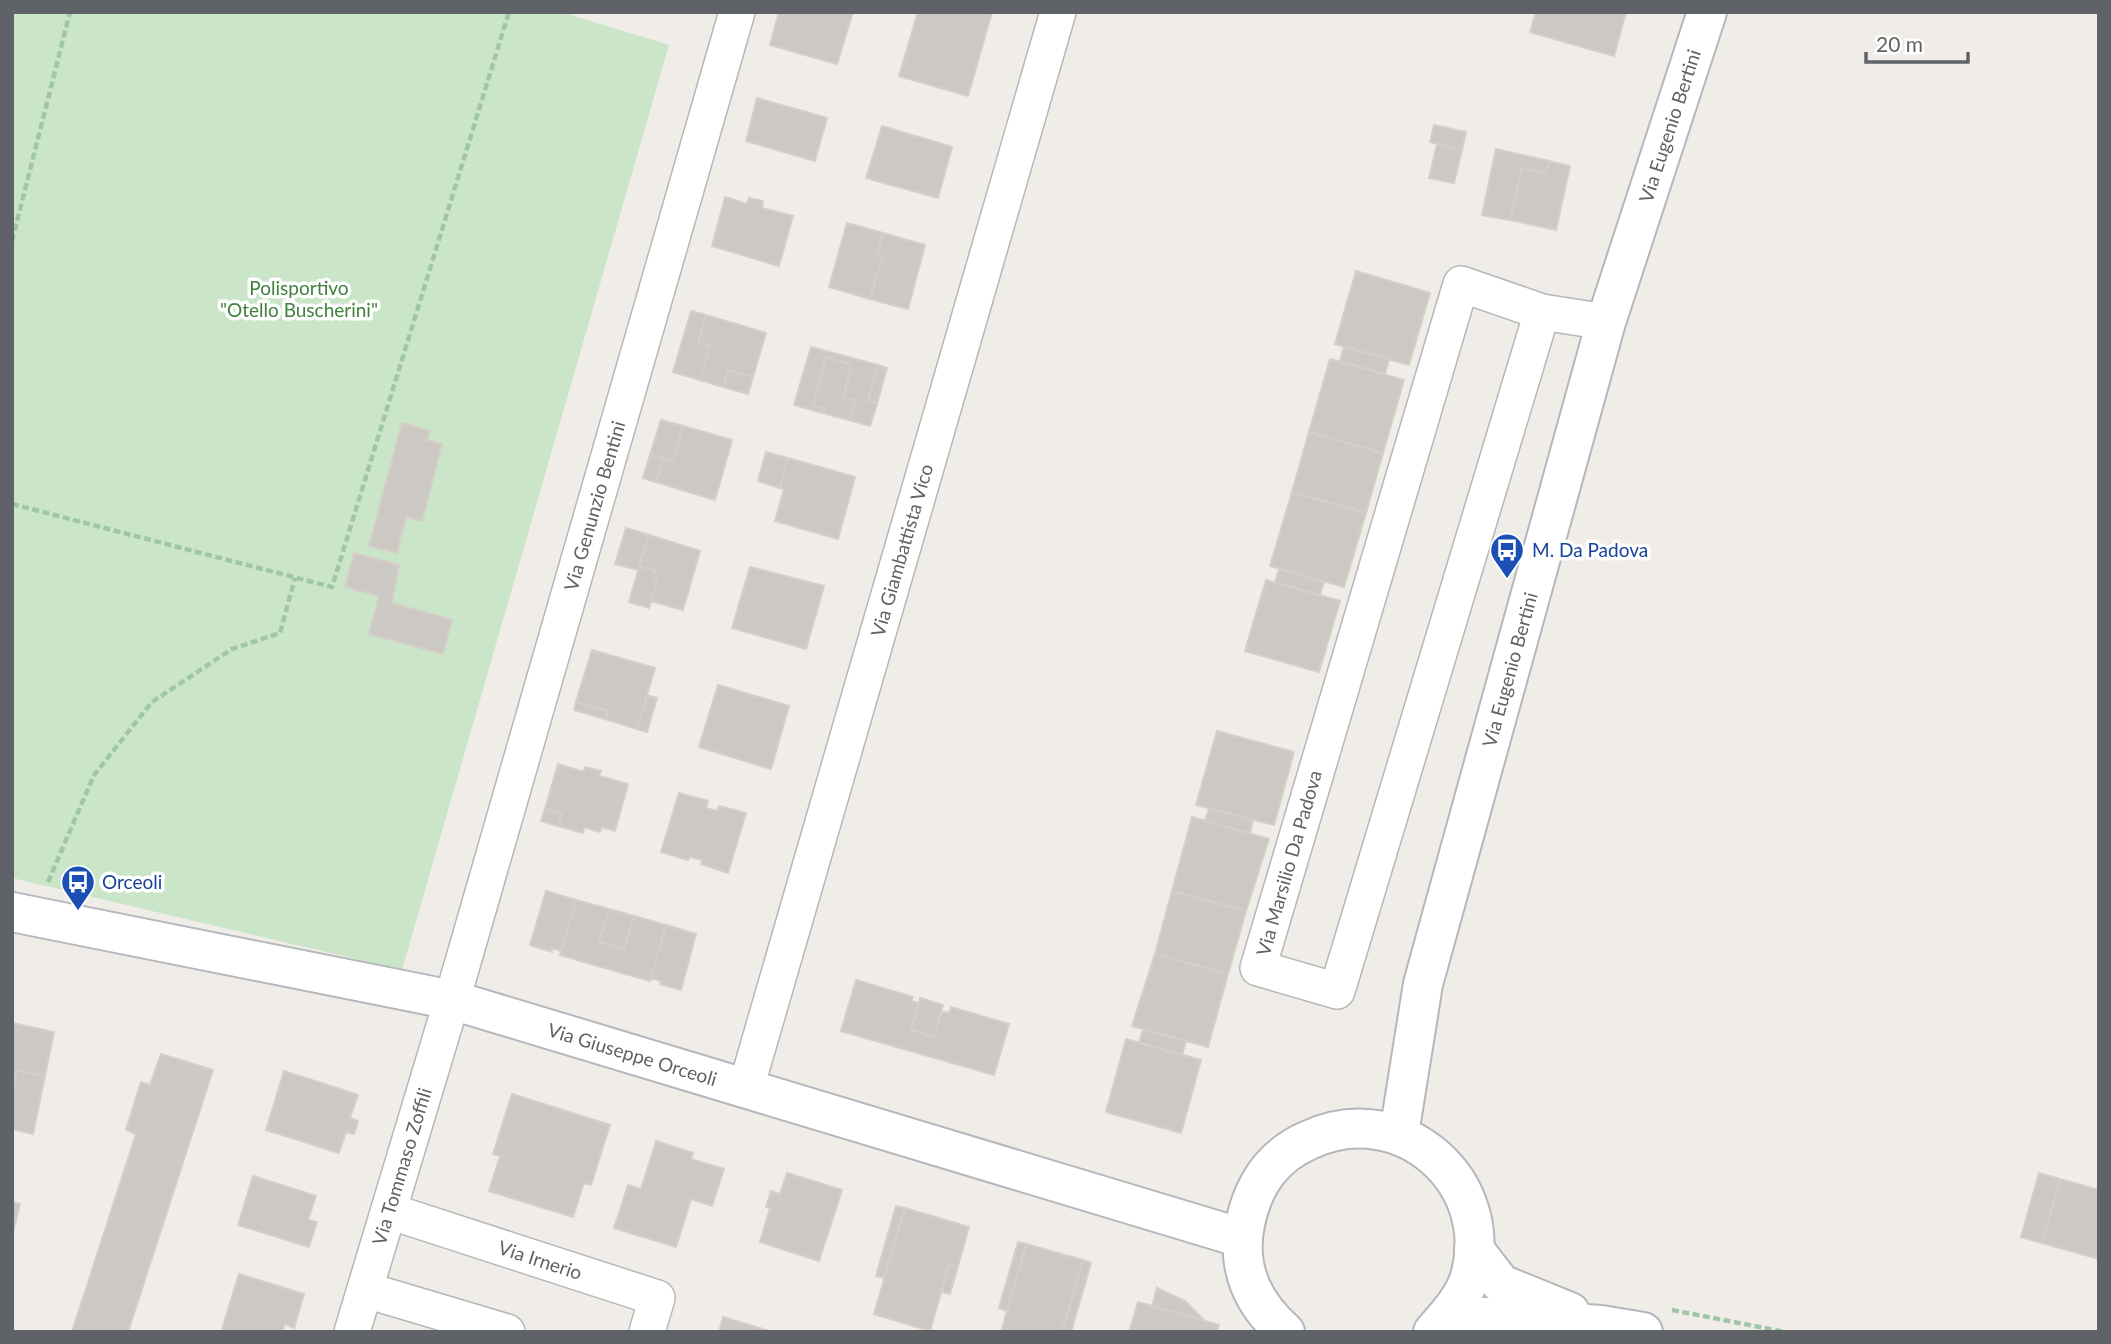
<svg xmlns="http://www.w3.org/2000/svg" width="2111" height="1344" font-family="Lato,sans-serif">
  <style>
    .green { fill: #cae5c7 }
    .building { fill: #ccc8c4; stroke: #d4cfc7; stroke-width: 2 }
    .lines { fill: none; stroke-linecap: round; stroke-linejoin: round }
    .street-casing { stroke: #b5b8bb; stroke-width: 38 }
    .secondary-casing { stroke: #b4b7bb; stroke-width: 42 }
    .path { stroke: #a0c6a8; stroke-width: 4.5; stroke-dasharray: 7 3.5; stroke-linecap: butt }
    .street { stroke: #fff; stroke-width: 35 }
    .secondary { stroke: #fff; stroke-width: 38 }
    .labels { text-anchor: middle; stroke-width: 7; stroke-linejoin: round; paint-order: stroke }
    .street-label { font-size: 19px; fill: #5f6367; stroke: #fff }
    .park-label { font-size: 19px; fill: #40813c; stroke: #fff }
    .transit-label { font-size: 19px; fill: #164399; stroke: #fff; text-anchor: start }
  </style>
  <rect width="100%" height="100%" fill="#f0ede8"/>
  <!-- green -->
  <path class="green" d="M 12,12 L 571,12 L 571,15 L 669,45 L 402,970 L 12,878 Z"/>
  <!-- building -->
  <path class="building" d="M 779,12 L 853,12 L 837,64 L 770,45 Z
    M 918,12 L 992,12 L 968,96 L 899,76 Z
    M 1536,12 L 1626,12 L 1614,56 L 1530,32 Z
    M 757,98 L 827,118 L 815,161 L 746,141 Z
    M 1434,125 L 1466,132 L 1462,150 L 1430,142 Z
    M 882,126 L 952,147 L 938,198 L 866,178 Z
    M 1437,144 L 1462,150 L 1454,183 L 1429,178 Z
    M 1496,149 L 1549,161 L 1546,173 L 1522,168 L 1510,220 L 1482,215 Z
    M 1549,161 L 1570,166 L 1556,230 L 1510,220 L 1522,168 L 1546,173 Z
    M 725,197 L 747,204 L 749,198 L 763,201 L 762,208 L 793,216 L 779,266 L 712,246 Z
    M 847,223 L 883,233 L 877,254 L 883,256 L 870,299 L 829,287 Z
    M 883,233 L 925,245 L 908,309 L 870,299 L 883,256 L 877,254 Z
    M 1356,271 L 1430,293 L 1409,365 L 1335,344 Z
    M 691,311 L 706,315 L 698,343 L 710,346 L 700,380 L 673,372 Z
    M 706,315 L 766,333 L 753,377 L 728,370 L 723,387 L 700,380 L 710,346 L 698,343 Z
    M 811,347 L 878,365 L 868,401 L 877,404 L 870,426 L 849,420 L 855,400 L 843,397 L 852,365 L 826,357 L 813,406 L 825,409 L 823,413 L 794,405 Z
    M 1344,347 L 1389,359 L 1385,374 L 1340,361 Z
    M 826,357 L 852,365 L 843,397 L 855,400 L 849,420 L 823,413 L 825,409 L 813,406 Z
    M 1330,359 L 1404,380 L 1383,453 L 1309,432 Z
    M 878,365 L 887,368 L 877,404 L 868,401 Z
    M 728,370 L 753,377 L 748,394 L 723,387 Z
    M 661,420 L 683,426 L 673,461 L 650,455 Z
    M 402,423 L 430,431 L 427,440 L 442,444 L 422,521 L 406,517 L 397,553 L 369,546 Z
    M 683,426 L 732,440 L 715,500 L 656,482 L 664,458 L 673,461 Z
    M 1309,432 L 1383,453 L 1366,513 L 1292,492 Z
    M 766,452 L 788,458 L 780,488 L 758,481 Z
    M 650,455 L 664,458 L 656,482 L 643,478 Z
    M 788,458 L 855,477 L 838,539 L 775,521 L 784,489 L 780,488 Z
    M 1292,492 L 1366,513 L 1344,587 L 1270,566 Z
    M 626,528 L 649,535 L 638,570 L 615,564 Z
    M 649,535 L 700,551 L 683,610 L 651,601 L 658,578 L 653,577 L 655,570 L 639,567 Z
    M 354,553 L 399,565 L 392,603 L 452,620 L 443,654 L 369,634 L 379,596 L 345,587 Z
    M 639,567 L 655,570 L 653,577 L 658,578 L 649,608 L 629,602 Z
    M 750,567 L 824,586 L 806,649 L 732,628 Z
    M 1279,569 L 1324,582 L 1320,595 L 1275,582 Z
    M 1266,580 L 1340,601 L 1319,672 L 1245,651 Z
    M 592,650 L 655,668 L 637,729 L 605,719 L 608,711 L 576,702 Z
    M 718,685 L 789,706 L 771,769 L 699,747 Z
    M 647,695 L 657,698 L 647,732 L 637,729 Z
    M 576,702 L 608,711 L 605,719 L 574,710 Z
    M 1217,731 L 1294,752 L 1274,825 L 1196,805 Z
    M 558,764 L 584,772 L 585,767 L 601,771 L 599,776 L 628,784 L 615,831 L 602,827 L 600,832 L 584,827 L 583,833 L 558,826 L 562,813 L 545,809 Z
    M 679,793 L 708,801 L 706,808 L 717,811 L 719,806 L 746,813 L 728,873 L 701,864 L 702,860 L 690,857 L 688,860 L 661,852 Z
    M 1209,808 L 1253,820 L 1250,833 L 1205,821 Z
    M 545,809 L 562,813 L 558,826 L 541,821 Z
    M 1192,817 L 1269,839 L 1246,911 L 1172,891 Z
    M 546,891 L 576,900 L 561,951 L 552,948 L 552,952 L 530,945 Z
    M 1172,891 L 1246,911 L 1228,974 L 1155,954 Z
    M 576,900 L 609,909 L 599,942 L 624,949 L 634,916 L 666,925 L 650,981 L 560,955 Z
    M 609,909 L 634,916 L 624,949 L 599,942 Z
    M 666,925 L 696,934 L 681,990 L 660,984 L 661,981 L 651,978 Z
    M 1155,954 L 1228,974 L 1208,1047 L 1132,1026 Z
    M 856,980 L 913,997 L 911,1001 L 919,1003 L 911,1030 L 934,1037 L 941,1011 L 949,1013 L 951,1007 L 1009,1024 L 994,1075 L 841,1031 Z
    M 920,998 L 943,1005 L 934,1037 L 911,1030 Z
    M 12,1023 L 54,1032 L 45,1076 L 17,1070 L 13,1089 Z
    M 1143,1030 L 1186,1041 L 1182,1055 L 1139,1043 Z
    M 1126,1039 L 1201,1060 L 1181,1133 L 1106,1112 Z
    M 161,1054 L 213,1070 L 128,1332 L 72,1332 L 136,1134 L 126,1130 L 141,1082 L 150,1085 Z
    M 17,1070 L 45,1076 L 33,1134 L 12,1129 L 12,1089 Z
    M 284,1071 L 358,1095 L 350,1118 L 358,1121 L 354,1134 L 346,1132 L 339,1153 L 266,1130 Z
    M 512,1094 L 610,1125 L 591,1185 L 584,1183 L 573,1217 L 489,1191 L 500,1156 L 493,1154 Z
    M 656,1141 L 693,1153 L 691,1159 L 724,1169 L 712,1206 L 691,1199 L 676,1247 L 614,1228 L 628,1185 L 641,1189 Z
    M 787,1173 L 842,1190 L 819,1261 L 760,1242 L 770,1208 L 766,1207 L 771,1191 L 780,1194 Z
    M 2039,1173 L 2060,1179 L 2042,1243 L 2021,1237 Z
    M 253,1176 L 316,1196 L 308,1220 L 317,1222 L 309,1247 L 238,1225 Z
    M 2060,1179 L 2099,1190 L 2099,1259 L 2042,1243 Z
    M 12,1202 L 20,1204 L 12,1236 Z
    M 896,1206 L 905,1208 L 884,1278 L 876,1276 Z
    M 905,1208 L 969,1227 L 958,1266 L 949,1264 L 930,1331 L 874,1314 Z
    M 1018,1242 L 1026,1244 L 1007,1311 L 999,1308 Z
    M 1026,1244 L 1083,1260 L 1062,1332 L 1001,1332 Z
    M 1083,1260 L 1091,1263 L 1071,1332 L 1068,1332 L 1063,1330 Z
    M 949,1264 L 958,1266 L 950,1294 L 942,1292 Z
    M 239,1274 L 304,1294 L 294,1328 L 285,1324 L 282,1332 L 230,1332 L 222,1329 Z
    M 1157,1288 L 1185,1301 L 1204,1320 L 1152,1306 Z
    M 1138,1302 L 1219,1325 L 1217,1332 L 1129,1332 Z
    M 723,1317 L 773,1332 L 719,1332 Z"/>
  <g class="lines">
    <!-- street casing -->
    <g class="street-casing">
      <g id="street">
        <path d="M 1461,284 L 1542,312 L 1337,991 L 1258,968 Z"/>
        <path d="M 1542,312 L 1606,322"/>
        <path id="s1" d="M 746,1088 L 1058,12"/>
        <path id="s2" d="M 389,1211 L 657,1298 L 647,1332"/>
        <path d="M 366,1290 L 507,1332"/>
        <path id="s3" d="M 352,1332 L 452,1000 L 737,12"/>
      </g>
    </g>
    <!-- secondary casing -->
    <g class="secondary-casing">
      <g id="secondary">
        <path id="s4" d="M 12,912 L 452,1000 L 1242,1238"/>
        <path id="s5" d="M 1399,1134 L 1423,984 L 1606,322 L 1707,12"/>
        <path d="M 1474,1249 L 1501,1284 L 1570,1312"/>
        <path d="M 1285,1332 C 1253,1304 1236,1268 1245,1224 C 1253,1185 1272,1156 1309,1140 C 1401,1097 1499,1182 1469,1280 C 1462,1300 1447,1316 1433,1332"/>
        <path d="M 1436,1332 L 1483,1317 L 1601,1325 L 1643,1332"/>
      </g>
    </g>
    <!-- path -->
    <path class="path" d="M 12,241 L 70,12
      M 12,504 L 332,587 L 509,12
      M 48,882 L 94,775 L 152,702 L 232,649 L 280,633 L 295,578
      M 1672,1310 L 1785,1332"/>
    <!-- street -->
    <use href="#street" class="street"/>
    <!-- secondary -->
    <use href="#secondary" class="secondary"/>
  </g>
  <!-- icons -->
  <defs>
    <g id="bus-pin" transform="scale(1.75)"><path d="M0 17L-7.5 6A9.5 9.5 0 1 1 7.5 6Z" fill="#1a4fb4" stroke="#fff"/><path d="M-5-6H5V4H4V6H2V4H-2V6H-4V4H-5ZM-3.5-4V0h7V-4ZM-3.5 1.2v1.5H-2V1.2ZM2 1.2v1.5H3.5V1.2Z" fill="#fff"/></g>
  </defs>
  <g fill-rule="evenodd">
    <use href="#bus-pin" x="1507" y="550"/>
    <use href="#bus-pin" x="78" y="882"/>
  </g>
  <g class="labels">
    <!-- street labels -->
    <g class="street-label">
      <text dy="7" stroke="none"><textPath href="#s5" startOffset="1045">Via Eugenio Bertini</textPath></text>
      <text dy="7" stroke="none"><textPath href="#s3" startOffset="861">Via Genunzio Bentini</textPath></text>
      <text dy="7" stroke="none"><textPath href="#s1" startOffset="560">Via Giambattista Vico</textPath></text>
      <text dy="7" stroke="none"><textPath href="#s5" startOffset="478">Via Eugenio Bertini</textPath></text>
      <text transform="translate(1289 863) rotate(-74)" y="7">Via Marsilio Da Padova</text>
      <text dy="7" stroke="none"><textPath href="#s4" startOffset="637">Via Giuseppe Orceoli</textPath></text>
      <text dy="7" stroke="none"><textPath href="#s3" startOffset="173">Via Tommaso Zoffili</textPath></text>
      <text dy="7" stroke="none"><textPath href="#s2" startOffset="159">Via Irnerio</textPath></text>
    </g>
    <!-- park labels -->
    <g class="park-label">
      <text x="299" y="295">Polisportivo<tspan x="299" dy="22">"Otello Buscherini"</tspan></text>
    </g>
    <!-- transit labels -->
    <g class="transit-label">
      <text x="1532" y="557">M. Da Padova</text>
      <text x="102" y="889">Orceoli</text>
    </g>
  </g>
  <!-- border -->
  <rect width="2111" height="1344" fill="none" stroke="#5f6367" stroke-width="28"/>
  <!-- scale -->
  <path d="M1866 52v10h102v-10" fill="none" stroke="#5f6367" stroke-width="3.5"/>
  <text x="1876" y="52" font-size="21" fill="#5f6367" stroke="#ffffff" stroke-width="5" paint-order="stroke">20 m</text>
</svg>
